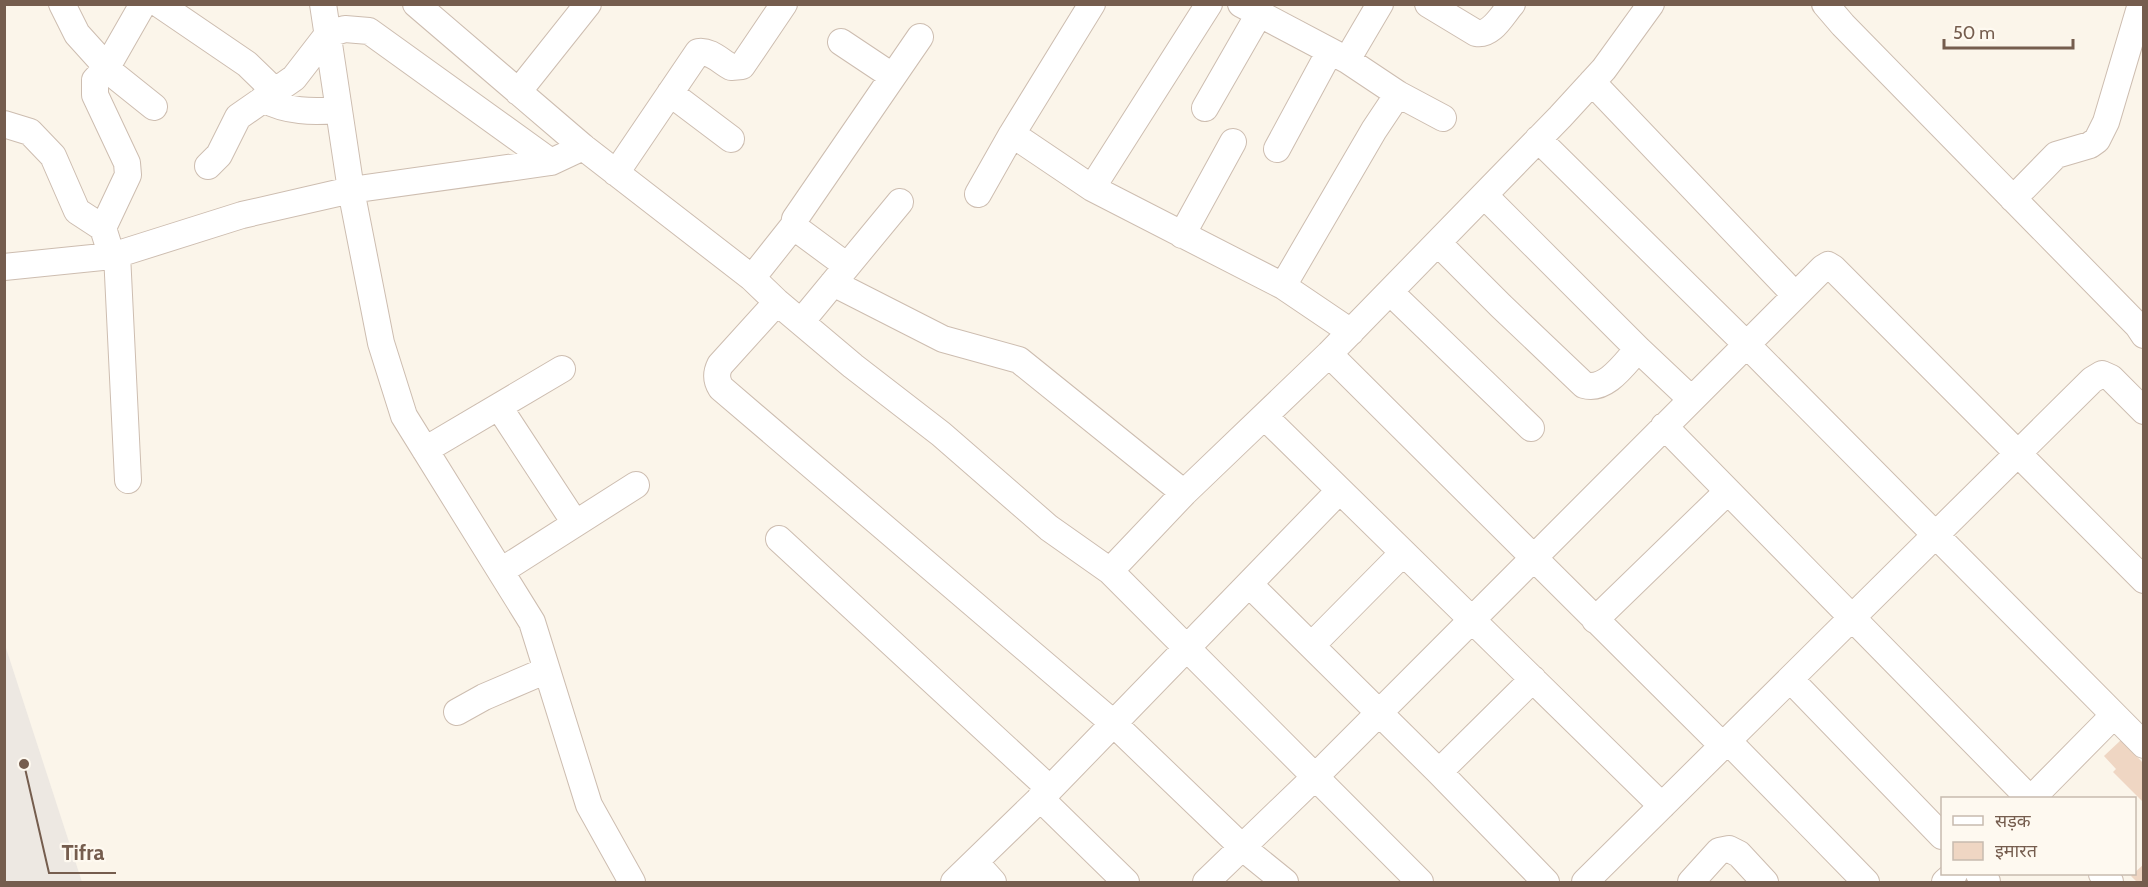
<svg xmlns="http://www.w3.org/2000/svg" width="2148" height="887" font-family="Cabin,'Noto Sans Devanagari',sans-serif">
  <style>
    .industrial { fill: #ede8e2 }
    .building { fill: #efd6c3 }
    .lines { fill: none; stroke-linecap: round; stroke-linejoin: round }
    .minor-casing { stroke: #cdbdb0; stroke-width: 28 }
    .minor { stroke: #fff; stroke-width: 26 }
    .leader { fill: none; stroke: #755d4e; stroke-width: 2 }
    .callout-dot { fill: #755d4e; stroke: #fef9f0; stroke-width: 2 }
    .callout-label { font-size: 22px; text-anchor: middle; font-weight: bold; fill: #755d4e; stroke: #fef9f0; stroke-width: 4.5; stroke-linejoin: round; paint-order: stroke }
  </style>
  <rect width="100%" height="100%" fill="#fbf5ea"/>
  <!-- industrial -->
  <path class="industrial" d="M 5,645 L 82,882 L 5,882 Z"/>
  <!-- building -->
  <path class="building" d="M 2121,740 L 2144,764 L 2144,803 L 2113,772 L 2116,769 L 2104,756 Z
    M 2144,864 L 2144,882 L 2137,882 L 2131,876 Z"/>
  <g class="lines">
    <!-- minor casing -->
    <g class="minor-casing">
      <path id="minor" d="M 62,4 L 77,34 L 114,75 L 154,107
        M 159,4 L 247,64 L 276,92
        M 323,4 L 351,190 L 381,343 L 404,416 L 532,622 L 589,805 L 632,882
        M 416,4 L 583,147 L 752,278 L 777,302 L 853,366 L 941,434 L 1049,528 L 1110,571 L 1420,882
        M 1241,4 L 1347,60 L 1398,94 L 1443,118
        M 1428,4 L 1476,33 C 1492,36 1502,15 1512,4
        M 1825,4 L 1843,25 L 2138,326 L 2144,335
        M 841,42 L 892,76
        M 1347,60 L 1380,4
        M 1592,82 L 1795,295
        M 518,92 L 588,4
        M 670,93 L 731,139
        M 263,99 C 287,112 312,112 339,110
        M 1205,108 L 1259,14
        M 4,124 L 30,132 L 53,156 L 77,211 L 103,228 L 108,244
        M 1012,134 L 1092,188 L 1283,286 L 1351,332
        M 1538,139 L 1746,344 L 2144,745
        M 1277,149 L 1330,51
        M 208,166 L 219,155 L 238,117 L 294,78 L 328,34 L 345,29 L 369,31 L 551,162
        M 616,173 L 698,52 C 711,50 721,62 731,67 L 742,66 L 784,4
        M 1092,188 L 1209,4
        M 978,194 L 1012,134 L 1092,4
        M 1484,195 L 1638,349 L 1691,399
        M 2013,199 L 2056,155 L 2090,145 L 2097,140 L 2106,122 L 2141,4
        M 103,228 L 128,175 L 127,163 L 95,95 L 95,80 L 107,67 L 143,4
        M 1182,235 L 1233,142
        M 1438,243 L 1501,306 L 1584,385 C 1606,392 1625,363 1638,349
        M 117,254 L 128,480
        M 847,266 L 797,229 L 794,225 L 795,219 L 920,37
        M 4,267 L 112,256 L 242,215 L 351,190 L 551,162 L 583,147
        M 752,278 L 794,225
        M 833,283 L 943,339 L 1019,360 L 1184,493
        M 1283,286 L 1374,130 L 1398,94
        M 1390,292 L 1531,428
        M 777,302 L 720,365 C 716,373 716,380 721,388 L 1113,723 L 1243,848 L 1285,882
        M 801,322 L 900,202
        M 1329,354 L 1723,746
        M 499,407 L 575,523
        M 1265,417 L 1662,806
        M 1664,426 L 2029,798
        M 425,450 L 562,369
        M 779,539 L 1050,789
        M 501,571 L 636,485
        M 1110,571 L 1184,493 L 1329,354 L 1560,117 L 1604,69 L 1651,4
        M 1250,585 L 1439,772 L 1546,882
        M 1595,620 L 1727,492
        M 1312,645 L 1403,553
        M 1790,679 L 1942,836
        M 457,712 L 484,697 L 547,670
        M 1728,741 L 1866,882
        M 1439,772 L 1533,679
        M 1040,798 L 1126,882
        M 2032,798 L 2114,715
        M 975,862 L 993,882
        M 1979,874 L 1987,882
        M 2102,874 L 2110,882
        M 954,882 L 1050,789 L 1339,491
        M 1206,882 L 1315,777 L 1823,268 L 1828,265 L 1833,268 L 2144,580
        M 1585,882 L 2092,380 L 2102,374 L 2111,378 L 2144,411
        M 1691,882 L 1719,851 L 1729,849 L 1739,854 L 1765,882
        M 1945,882 L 1954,874"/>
    </g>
    <!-- minor -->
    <use href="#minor" class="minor"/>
  </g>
  <!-- callouts -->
  <path class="leader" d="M24 764L49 873H116"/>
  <circle class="callout-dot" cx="24" cy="764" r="6"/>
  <g class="callout-label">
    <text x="83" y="860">Tifra</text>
  </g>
  <!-- border -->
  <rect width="2148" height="887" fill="none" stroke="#755d4e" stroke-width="12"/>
  <!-- legend -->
  <rect x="1941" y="797" width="195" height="78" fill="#fef9f0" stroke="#c7bbaf" stroke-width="1.5"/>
  <rect x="1953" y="816" width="30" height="9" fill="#ffffff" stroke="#c7bbaf" stroke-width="1.5"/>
  <text x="1995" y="827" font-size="18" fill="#755d4e">सड़क</text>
  <rect x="1953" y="842" width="30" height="18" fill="#efd6c3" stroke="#c7bbaf" stroke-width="1.5"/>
  <text x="1995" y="857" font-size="18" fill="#755d4e">इमारत</text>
  <!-- scale -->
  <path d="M1944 39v9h129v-9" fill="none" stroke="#755d4e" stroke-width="3"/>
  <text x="1953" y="39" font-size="18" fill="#755d4e" stroke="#fef9f0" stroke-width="4.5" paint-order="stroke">50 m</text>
</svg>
